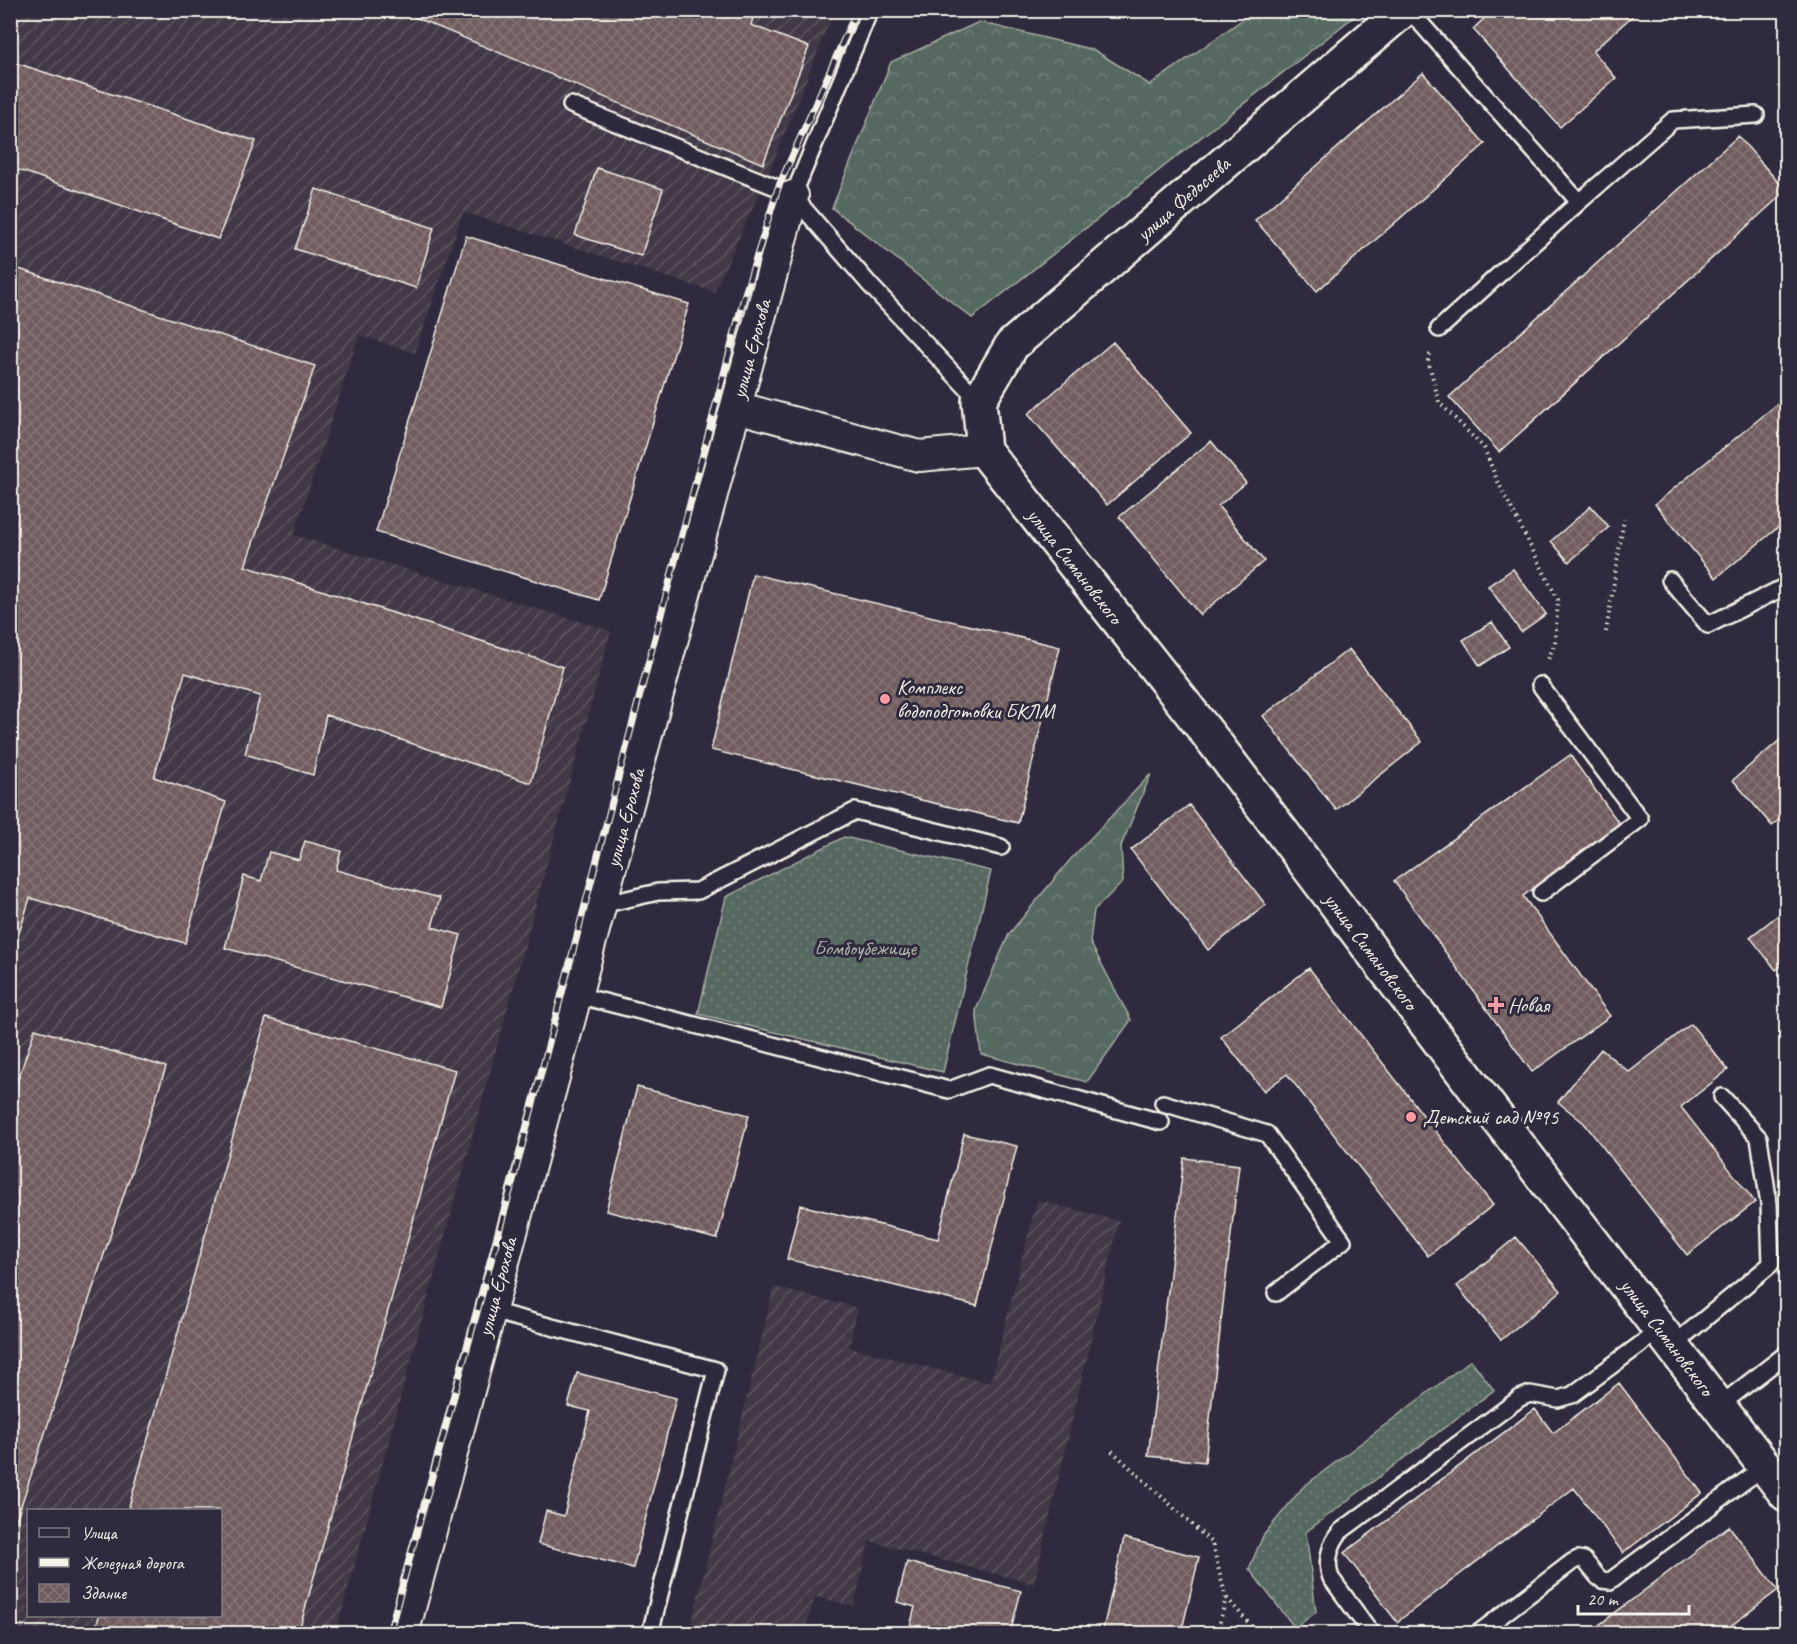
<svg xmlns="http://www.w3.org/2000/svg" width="1797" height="1644" font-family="Caveat,sans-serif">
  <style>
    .industrial { fill: url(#industrial-furrows); fill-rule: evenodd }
    .grass { fill: url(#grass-dots); stroke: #a6ada4; stroke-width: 1.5 }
    .forest { fill: url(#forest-crowns); stroke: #a6ada4; stroke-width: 1.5 }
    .building { fill: url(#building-cross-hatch); stroke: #f4f1e8; stroke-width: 1.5 }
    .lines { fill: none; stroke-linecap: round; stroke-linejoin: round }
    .lane-casing { stroke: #f4f1e8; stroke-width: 20 }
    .street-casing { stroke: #f4f1e8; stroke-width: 34 }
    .secondary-casing { stroke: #f4f1e8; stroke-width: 38 }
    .path { stroke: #f4f1e8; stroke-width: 4; stroke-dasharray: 1.5 4.5; stroke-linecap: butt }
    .lane { stroke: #2f2a3d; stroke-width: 15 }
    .street { stroke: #2f2a3d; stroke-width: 30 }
    .secondary { stroke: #2f2a3d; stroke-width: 33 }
    .rail-casing { stroke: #f4f1e8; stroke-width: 7 }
    .rail { stroke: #2f2a3d; stroke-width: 4.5; stroke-dasharray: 14; stroke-linecap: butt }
    .poi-dot { fill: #ff9aa2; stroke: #2f2a3d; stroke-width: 2 }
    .labels { text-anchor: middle; stroke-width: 6; stroke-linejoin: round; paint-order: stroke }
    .street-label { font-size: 21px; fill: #f4f1e8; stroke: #2f2a3d }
    .poi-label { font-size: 21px; fill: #f4f1e8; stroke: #2f2a3d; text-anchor: start }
    .park-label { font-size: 21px; fill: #adb4ab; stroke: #2f2a3d }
  </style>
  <defs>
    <pattern id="industrial-furrows" width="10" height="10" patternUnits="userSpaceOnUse" patternTransform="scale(1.5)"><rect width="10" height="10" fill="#423947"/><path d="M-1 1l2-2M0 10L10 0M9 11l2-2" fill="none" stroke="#5e5662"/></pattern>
    <pattern id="grass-dots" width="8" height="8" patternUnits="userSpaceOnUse" patternTransform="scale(1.5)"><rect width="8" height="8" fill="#576961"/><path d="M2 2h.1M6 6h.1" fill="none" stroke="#707f78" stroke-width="1.8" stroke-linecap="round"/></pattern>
    <pattern id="forest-crowns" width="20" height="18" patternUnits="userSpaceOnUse" patternTransform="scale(1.5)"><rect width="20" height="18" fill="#576961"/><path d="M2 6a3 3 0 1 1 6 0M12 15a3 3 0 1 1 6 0" fill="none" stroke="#707f78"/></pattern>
    <pattern id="building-cross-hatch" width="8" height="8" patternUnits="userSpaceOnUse" patternTransform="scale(1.5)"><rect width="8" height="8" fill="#705c5e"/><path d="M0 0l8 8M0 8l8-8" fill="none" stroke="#857475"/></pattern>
  </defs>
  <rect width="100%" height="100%" fill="#2f2a3d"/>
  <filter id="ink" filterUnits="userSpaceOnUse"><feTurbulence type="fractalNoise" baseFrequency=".0167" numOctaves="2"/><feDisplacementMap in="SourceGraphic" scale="12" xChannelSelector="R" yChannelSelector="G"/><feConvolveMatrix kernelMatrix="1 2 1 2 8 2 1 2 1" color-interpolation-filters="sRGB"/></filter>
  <g filter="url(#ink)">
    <!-- industrial -->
    <path class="industrial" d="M 11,11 L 834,11 L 768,175 L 714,292 L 463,212 L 415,353 L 359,335 L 294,535 L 611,631 L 336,1633 L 11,1634 ZM 28,1510 L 220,1510 L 220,1616 L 28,1616 Z
      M 1037,1200 L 1119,1221 L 1034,1584 L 869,1541 L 854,1606 L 815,1597 L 804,1633 L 689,1633 L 774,1287 L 858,1308 L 849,1347 L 990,1383 Z"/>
    <!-- grass -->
    <path class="grass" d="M 844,837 L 991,871 L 943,1072 L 698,1014 L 726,897 Z
      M 1471,1360 L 1494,1390 L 1306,1532 L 1316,1612 L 1295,1628 L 1249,1569 L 1263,1536 L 1303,1487 Z"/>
    <!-- forest -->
    <path class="forest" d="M 1256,10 L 1361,11 L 972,318 L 832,208 L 891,62 L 979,22 L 1094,50 L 1150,85 Z
      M 1151,774 L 1121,846 L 1123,882 L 1094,910 L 1090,942 L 1131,1020 L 1087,1082 L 981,1054 L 976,1010 L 1009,934 L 1070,860 Z"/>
    <!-- building -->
    <path class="building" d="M 398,10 L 753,10 L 755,11 L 751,25 L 809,47 L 763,164 Z
      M 1493,10 L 1639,10 L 1593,51 L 1616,78 L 1560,127 L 1473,29 Z
      M 19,64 L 256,141 L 218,239 L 10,167 L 10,86 Z
      M 1423,73 L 1485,144 L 1317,291 L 1255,220 Z
      M 1738,136 L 1786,191 L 1499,452 L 1449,397 Z
      M 597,168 L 663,189 L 641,256 L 575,235 Z
      M 316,189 L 434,228 L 416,288 L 295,249 Z
      M 466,236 L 689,304 L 599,600 L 376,532 Z
      M 10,266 L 315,366 L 245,566 L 563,667 L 531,783 L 326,715 L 313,775 L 245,754 L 260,696 L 185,673 L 154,777 L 226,802 L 185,943 L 30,898 L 10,962 Z
      M 1113,342 L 1191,433 L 1107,505 L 1028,414 Z
      M 1786,397 L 1786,521 L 1716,578 L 1655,504 Z
      M 1211,441 L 1246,483 L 1218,506 L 1264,561 L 1200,615 L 1119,517 Z
      M 1591,506 L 1609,527 L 1569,562 L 1551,541 Z
      M 1513,569 L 1546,614 L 1521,632 L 1488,586 Z
      M 753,574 L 1060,647 L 1018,823 L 711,750 Z
      M 1492,622 L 1509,647 L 1480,666 L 1463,640 Z
      M 1349,649 L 1422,742 L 1336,810 L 1263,716 Z
      M 1781,739 L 1786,746 L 1786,813 L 1772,826 L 1733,780 Z
      M 1570,755 L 1621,826 L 1523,896 L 1610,1016 L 1532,1072 L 1394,881 Z
      M 1189,805 L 1266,905 L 1208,950 L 1131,850 Z
      M 305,841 L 341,851 L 336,870 L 440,898 L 432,927 L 461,935 L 441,1007 L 225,948 L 244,876 L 261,881 L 269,852 L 299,860 Z
      M 1786,909 L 1786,962 L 1776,970 L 1750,937 Z
      M 1309,968 L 1493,1205 L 1428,1256 L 1287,1074 L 1264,1091 L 1221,1037 Z
      M 266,1018 L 455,1070 L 298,1634 L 94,1634 L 99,1616 L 220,1616 L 220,1510 L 128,1510 Z
      M 1691,1024 L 1728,1070 L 1681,1107 L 1755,1202 L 1687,1255 L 1584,1123 L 1558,1102 L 1601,1049 L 1629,1072 Z
      M 35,1029 L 166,1067 L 10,1539 L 10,1103 Z
      M 637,1087 L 749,1115 L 717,1239 L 606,1211 Z
      M 964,1134 L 1017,1146 L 977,1306 L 787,1259 L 800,1205 L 938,1239 Z
      M 1184,1158 L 1239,1165 L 1205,1462 L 1148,1456 Z
      M 1516,1237 L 1561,1291 L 1501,1340 L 1457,1286 Z
      M 577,1373 L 676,1398 L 633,1568 L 538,1544 L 546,1511 L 564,1516 L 590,1411 L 568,1406 Z
      M 1619,1383 L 1702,1493 L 1623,1553 L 1574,1488 L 1397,1622 L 1344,1553 L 1535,1409 L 1553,1433 Z
      M 1729,1526 L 1778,1590 L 1720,1634 L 1605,1634 L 1599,1625 Z
      M 1124,1538 L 1199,1557 L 1181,1634 L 1102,1634 Z
      M 907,1562 L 1021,1591 L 1010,1634 L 908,1634 L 915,1607 L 897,1602 Z"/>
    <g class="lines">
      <!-- lane casing -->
      <g class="lane-casing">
        <path id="lane" d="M 1409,10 L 1579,202 L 1673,120 L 1756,115
          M 571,105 L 778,188 L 793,196 L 870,285 L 979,401
          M 793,196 L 870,10
          M 1439,329 L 1579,202
          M 1670,580 L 1708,625 L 1786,586
          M 1540,685 L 1640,819 L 1541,893
          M 601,905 L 658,892 L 698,891 L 855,811 L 1001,847
          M 577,995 L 949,1090 L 989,1075 L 1161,1122
          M 1163,1103 L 1267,1134 L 1343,1241 L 1276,1293
          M 491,1311 L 716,1370 L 650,1634
          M 1673,1345 L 1771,1264 L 1769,1204 L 1759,1138 L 1722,1097
          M 1719,1406 L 1786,1354
          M 1372,1634 L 1331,1578 C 1325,1563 1330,1543 1341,1531 L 1520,1398 L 1530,1394 L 1558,1399 L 1572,1395 L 1661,1329
          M 1477,1634 L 1572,1562 L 1578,1559 L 1584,1560 L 1598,1577 L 1602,1580 L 1610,1581 L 1765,1466"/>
      </g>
      <!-- street casing -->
      <g class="street-casing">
        <path id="street" d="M 736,407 L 919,456 L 984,450
          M 403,1634 L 793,196"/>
      </g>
      <!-- secondary casing -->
      <g class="secondary-casing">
        <path id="secondary" d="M 1403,10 L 1012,345 L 979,401 L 984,450 L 1215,743 L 1486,1103 L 1786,1494"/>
      </g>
      <!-- path -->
      <path class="path" d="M 1430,354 L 1428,360 L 1439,402 L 1484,448 L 1497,480 L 1558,600 L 1555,643 L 1547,662
        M 1606,632 L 1624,519
        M 1112,1451 L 1212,1543 L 1226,1598 L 1217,1634
        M 1227,1598 L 1258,1634"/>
      <!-- lane -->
      <use href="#lane" class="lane"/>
      <!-- street -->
      <use href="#street" class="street"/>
      <!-- secondary -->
      <use href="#secondary" class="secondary"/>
      <!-- rail casing -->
      <g class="rail-casing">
        <path id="rail" d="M 389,1634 L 511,1188 L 744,297 L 778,188 L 857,10"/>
      </g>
      <!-- rail -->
      <use href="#rail" class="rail"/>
    </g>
  </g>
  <!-- markers -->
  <g class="poi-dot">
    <circle cx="885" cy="699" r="6"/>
    <path d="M1493 996h6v6h6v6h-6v6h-6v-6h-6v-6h6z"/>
    <circle cx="1411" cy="1117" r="6"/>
  </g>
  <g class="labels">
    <!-- street labels -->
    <g class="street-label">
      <text transform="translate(1183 199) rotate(-41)" y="7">улица Федосеева</text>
      <text transform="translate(751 349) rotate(-75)" y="7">улица Ерохова</text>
      <text transform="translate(1075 566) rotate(52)" y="7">улица Симановского</text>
      <text transform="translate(625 818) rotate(-75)" y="7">улица Ерохова</text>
      <text transform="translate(1371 951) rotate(53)" y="7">улица Симановского</text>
      <text transform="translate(497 1287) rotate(-75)" y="7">улица Ерохова</text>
      <text transform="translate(1667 1337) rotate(53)" y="7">улица Симановского</text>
    </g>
    <!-- poi labels -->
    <g class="poi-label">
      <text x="897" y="694">Комплекс<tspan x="897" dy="24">водоподготовки БКЛМ</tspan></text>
      <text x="1508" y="1012">Новая</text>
      <text x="1423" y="1124">Детский сад №95</text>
    </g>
    <!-- park labels -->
    <g class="park-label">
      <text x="865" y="955">Бомбоубежище</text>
    </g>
  </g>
  <!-- margin -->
  <rect width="1797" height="1644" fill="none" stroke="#2f2a3d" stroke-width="36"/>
  <rect x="18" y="18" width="1761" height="1608" fill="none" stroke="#f4f1e8" stroke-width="2" filter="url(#ink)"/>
  <!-- legend -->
  <rect x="27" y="1509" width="195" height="108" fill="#2f2a3d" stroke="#7e7a81" stroke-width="1.5"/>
  <rect x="39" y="1528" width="30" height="9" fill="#2f2a3d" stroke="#7e7a81" stroke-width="1.5"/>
  <text x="81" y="1539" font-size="18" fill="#f4f1e8">Улица</text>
  <rect x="39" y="1558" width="30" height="9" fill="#f4f1e8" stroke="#7e7a81" stroke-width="1.5"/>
  <text x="81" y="1569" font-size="18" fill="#f4f1e8">Железная дорога</text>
  <rect x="39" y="1584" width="30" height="18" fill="url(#building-cross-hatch)" stroke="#7e7a81" stroke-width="1.5"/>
  <text x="81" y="1599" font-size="18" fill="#f4f1e8">Здание</text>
  <!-- scale -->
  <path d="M1578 1605v9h111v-9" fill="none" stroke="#f4f1e8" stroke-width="3"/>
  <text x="1587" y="1605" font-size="18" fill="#f4f1e8" stroke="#2f2a3d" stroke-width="4.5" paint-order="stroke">20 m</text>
</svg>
